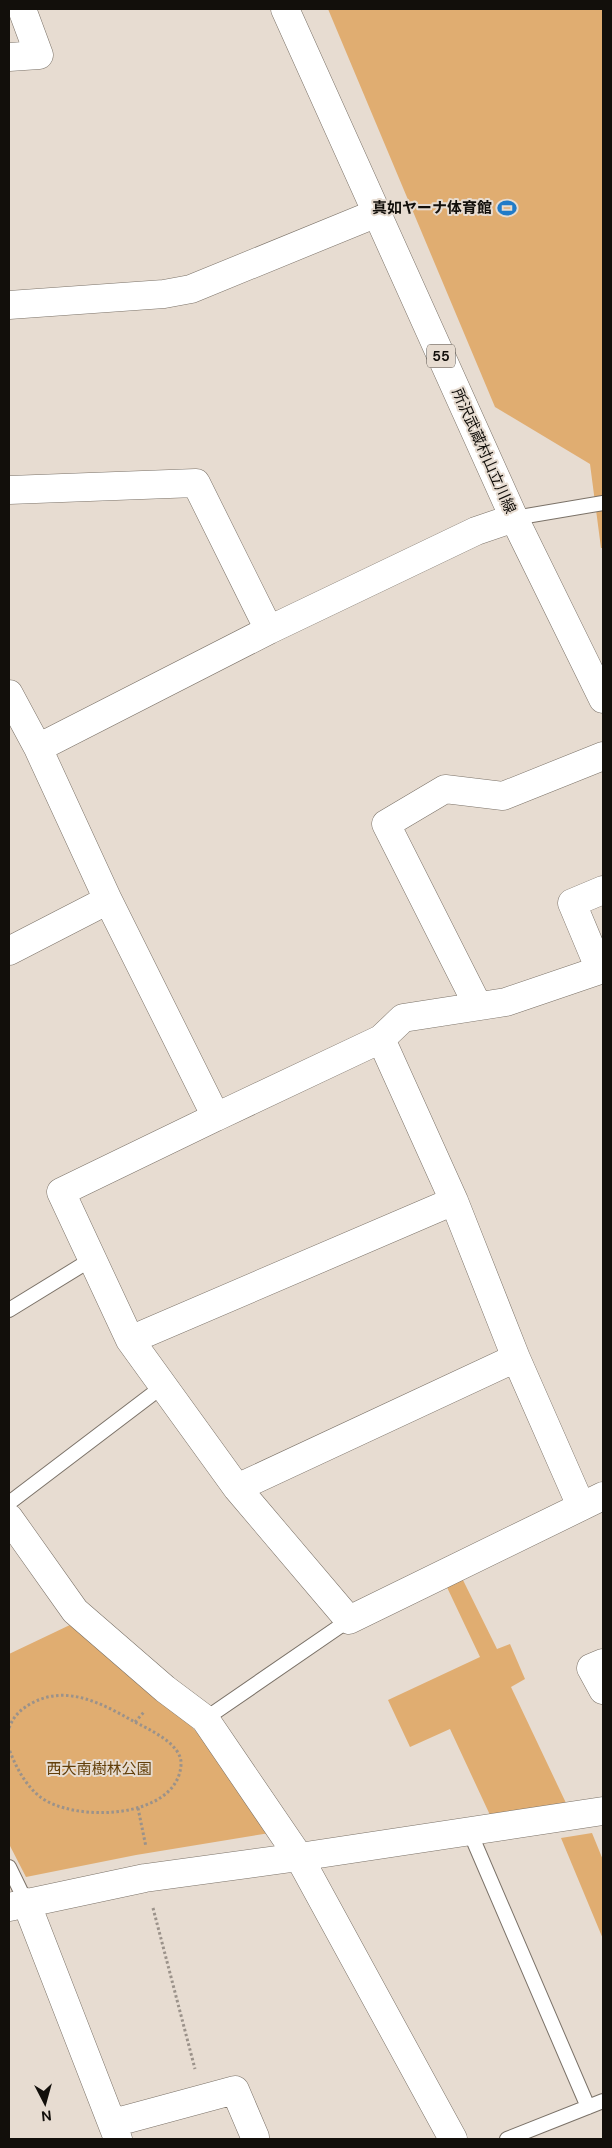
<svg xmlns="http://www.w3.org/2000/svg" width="612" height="2148" font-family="'DM Sans','Noto Sans JP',sans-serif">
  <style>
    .green { fill: #e0ad71 }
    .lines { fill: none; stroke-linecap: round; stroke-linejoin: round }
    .service-casing { stroke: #7b7268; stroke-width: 16 }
    .minor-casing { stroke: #7b7268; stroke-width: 29 }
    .primary-casing { stroke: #7b7268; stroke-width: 29 }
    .path { stroke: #9b928a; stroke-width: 3; stroke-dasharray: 2.5 2.5; stroke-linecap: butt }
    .service { stroke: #fff; stroke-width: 14 }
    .minor { stroke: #fff; stroke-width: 28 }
    .primary { stroke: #fff; stroke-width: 28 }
    .labels { text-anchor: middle; stroke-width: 4; stroke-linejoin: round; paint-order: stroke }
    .shield { fill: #e7dcd1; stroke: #524c46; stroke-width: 1 }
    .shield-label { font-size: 14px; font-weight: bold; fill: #120f0b }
    .poi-label { font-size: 15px; font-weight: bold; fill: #120f0b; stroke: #e7dcd1; text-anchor: end }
    .street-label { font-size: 15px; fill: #120f0b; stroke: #e7dcd1 }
    .park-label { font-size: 15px; fill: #623e09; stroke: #e7dcd1 }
  </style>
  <rect width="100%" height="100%" fill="#e7dcd1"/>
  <!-- green -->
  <path class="green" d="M 328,9 L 603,9 L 603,548 L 601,548 L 590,464 L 495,407 Z
    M 460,1574 L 497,1649 L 510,1644 L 525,1679 L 511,1687 L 566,1803 L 490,1815 L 450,1729 L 410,1747 L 388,1700 L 480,1657 L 444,1581 Z
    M 72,1624 L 182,1716 L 246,1787 L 276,1832 L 136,1855 L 26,1877 L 9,1844 L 9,1654 Z
    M 592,1833 L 603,1860 L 603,1939 L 561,1838 Z"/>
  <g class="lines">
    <!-- service casing -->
    <g class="service-casing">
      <path id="service" d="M 514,518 L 603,503
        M 9,1310 L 92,1259
        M 9,1503 L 163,1386
        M 205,1719 L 349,1620
        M 469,1830 L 588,2107
        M 9,1867 L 26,1902
        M 507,2139 L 603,2101"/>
    </g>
    <!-- minor casing -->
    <g class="minor-casing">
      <path id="minor" d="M 9,57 L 39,55 L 22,9
        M 9,305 L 164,294 L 191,289 L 377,213
        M 9,490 L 196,483 L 269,630
        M 9,694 L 38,748 L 108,900 L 216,1117 L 61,1192 L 130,1340 L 237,1488 L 349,1620 L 603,1496
        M 38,748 L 269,630 L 476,531 L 514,518
        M 9,951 L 108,900
        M 478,1006 L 386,824 L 445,789 L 503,796 L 603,756
        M 381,1039 L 403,1018 L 506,1002 L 600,970 L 572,903 L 603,890
        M 216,1117 L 381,1039 L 454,1201 L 516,1358 L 581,1506
        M 130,1340 L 454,1201
        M 237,1488 L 516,1358
        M 9,1518 L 75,1611 L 165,1689 L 205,1719 L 299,1857 L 453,2139
        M 603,1663 L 591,1668 L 603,1690
        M 26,1902 L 118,2139
        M 9,1907 L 145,1878 L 299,1857 L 603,1811
        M 113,2123 L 235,2090 L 255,2137"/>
    </g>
    <!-- primary casing -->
    <g class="primary-casing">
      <path id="primary" d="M 285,9 L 514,518 L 603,699"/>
    </g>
    <!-- path -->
    <path class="path" d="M 135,1722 L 144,1712
      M 9,1728 C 14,1715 22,1708 34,1702 C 68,1685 103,1704 133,1721 C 148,1729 183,1744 181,1765 C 177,1820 72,1823 39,1796 C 24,1783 16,1767 9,1749
      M 138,1808 L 146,1847
      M 153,1908 L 195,2069"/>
    <!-- service -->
    <use href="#service" class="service"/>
    <!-- minor -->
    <use href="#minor" class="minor"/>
    <!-- primary -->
    <use href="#primary" class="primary"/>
  </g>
  <!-- icons -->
  <defs>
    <g id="stadium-bare" transform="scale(1.5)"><path d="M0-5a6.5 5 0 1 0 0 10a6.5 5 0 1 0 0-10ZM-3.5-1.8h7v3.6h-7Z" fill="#207bc8" stroke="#e7dcd1" stroke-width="2.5" paint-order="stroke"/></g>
  </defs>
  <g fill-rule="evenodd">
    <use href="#stadium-bare" x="507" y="208"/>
  </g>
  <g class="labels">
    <!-- shield labels -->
    <rect class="shield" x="427" y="344.5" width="28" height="23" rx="4"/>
    <g class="shield-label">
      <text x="441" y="361">55</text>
    </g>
    <!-- poi labels -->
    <g class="poi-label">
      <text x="492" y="213">真如ヤーナ体育館</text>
    </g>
    <!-- street labels -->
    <g class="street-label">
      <text transform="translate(484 451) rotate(66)" y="5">所沢武蔵村山立川線</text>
    </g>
    <!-- park labels -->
    <g class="park-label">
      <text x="99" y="1774">西大南樹林公園</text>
    </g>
  </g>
  <!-- border -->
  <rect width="612" height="2148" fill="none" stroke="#120f0b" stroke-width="20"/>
  <!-- north arrow -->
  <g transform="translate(45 2103) rotate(174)" stroke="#e7dcd1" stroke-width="4" paint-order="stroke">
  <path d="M0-4L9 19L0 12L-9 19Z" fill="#120f0b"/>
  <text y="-8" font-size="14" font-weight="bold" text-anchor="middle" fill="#120f0b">N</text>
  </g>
</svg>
